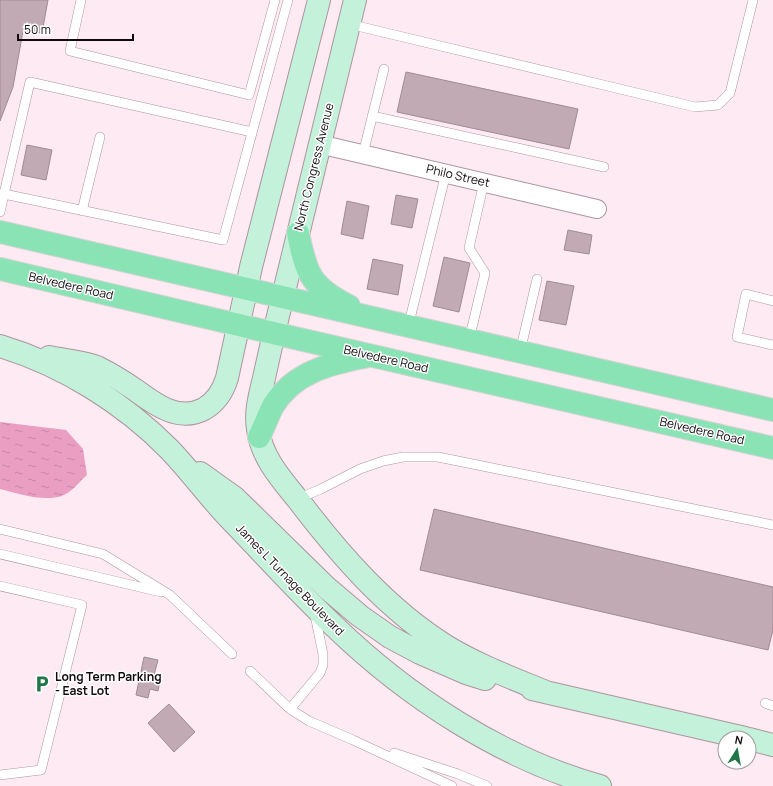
<svg xmlns="http://www.w3.org/2000/svg" width="773" height="786" font-family="Manrope,sans-serif">
  <style>
    .water { fill: url(#water-ripples) }
    .building { fill: #c1aab4; stroke: #a08a94 }
    .lines { fill: none; stroke-linecap: round; stroke-linejoin: round }
    .lane-casing { stroke: #ac959f; stroke-width: 10 }
    .street-casing { stroke: #ac959f; stroke-width: 20 }
    .secondary-casing { stroke: #ac959f; stroke-width: 24 }
    .primary-casing { stroke: #d4d3d3; stroke-width: 24 }
    .lane { stroke: #fff; stroke-width: 9 }
    .street { stroke: #fff; stroke-width: 18 }
    .secondary { stroke: #c4f1da; stroke-width: 22 }
    .primary { stroke: #8ae3b5; stroke-width: 22 }
    .labels { text-anchor: middle; stroke-width: 3; stroke-linejoin: round; paint-order: stroke }
    .street-label { font-size: 12px; fill: #10090d; stroke: #fff }
    .poi-label { font-size: 12px; font-weight: bold; fill: #10090d; stroke: #fff; text-anchor: start }
  </style>
  <defs>
    <pattern id="water-ripples" width="26" height="14" patternUnits="userSpaceOnUse"><rect width="26" height="14" fill="#e99ec2"/><path d="M2 4q2-2 4 0t4 0M15 11q2-2 4 0t4 0" fill="none" stroke="#c787a6"/></pattern>
  </defs>
  <rect width="100%" height="100%" fill="#feeaf3"/>
  <!-- water -->
  <path class="water" d="M 0,422 L 66,430 L 83,449 L 87,475 C 81,480 76,487 69,492 C 52,505 19,494 0,489 Z"/>
  <!-- building -->
  <path class="building" d="M 0,0 L 48,0 L 42,33 L 23,31 L 13,87 L 0,121 Z
    M 406,72 L 578,109 L 569,149 L 397,112 Z
    M 27,145 L 52,150 L 46,180 L 21,175 Z
    M 396,195 L 418,199 L 412,228 L 391,224 Z
    M 347,201 L 369,206 L 363,239 L 341,234 Z
    M 568,230 L 592,235 L 589,254 L 564,250 Z
    M 444,257 L 470,263 L 459,312 L 433,306 Z
    M 373,259 L 403,265 L 398,295 L 367,289 Z
    M 547,281 L 574,286 L 566,325 L 539,320 Z
    M 434,509 L 773,587 L 773,630 L 768,650 L 420,570 Z
    M 144,657 L 158,660 L 154,675 L 161,676 L 158,691 L 150,689 L 148,698 L 136,695 Z
    M 169,704 L 195,732 L 174,752 L 148,723 Z"/>
  <g class="lines">
    <!-- lane casing -->
    <g class="lane-casing">
      <path id="lane" d="M 81,0 L 70,51 L 249,95 L 275,0
        M 349,24 L 695,107 L 718,105 L 730,93 L 753,0
        M 372,116 L 604,167
        M 363,154 L 384,69
        M 0,194 L 4,194 L 30,82 L 252,132
        M 82,211 L 100,137
        M 0,212 L 4,194 L 223,240 L 288,0
        M 773,301 L 746,294 L 737,337 L 773,345
        M 408,327 L 446,173
        M 469,340 L 485,273 L 469,248 L 484,182
        M 520,352 L 537,279
        M 297,499 L 321,489 L 360,469 L 383,461 L 403,457 L 438,457 L 773,525
        M 0,529 L 103,554 L 170,595 L 232,654
        M 0,554 L 161,592
        M 0,586 L 82,605 L 41,770 L 0,775
        M 250,671 L 290,709 L 309,721 L 353,740 L 452,786
        M 765,703 L 773,706
        M 290,709 L 320,673 L 323,665 L 323,654 L 315,615
        M 394,753 L 458,774 L 487,786"/>
    </g>
    <!-- street casing -->
    <g class="street-casing">
      <path id="street" d="M 319,144 L 597,209"/>
    </g>
    <!-- secondary casing -->
    <g class="secondary-casing">
      <path id="secondary" d="M 355,0 C 331,99 307,197 283,296 C 276,323 270,351 264,378 C 260,395 255,412 258,429 C 261,457 282,480 299,501 C 340,555 388,610 446,646 C 477,665 512,678 546,692
        M 0,346 C 63,365 124,403 170,450 C 191,472 209,497 230,519 C 264,554 297,591 333,625 C 406,696 502,759 600,786
        M 49,357 C 63,360 85,362 97,367 C 111,374 124,382 137,391 C 156,405 179,422 204,409 C 216,402 223,391 227,378 L 251,267 L 319,0
        M 200,473 L 235,498 L 327,588 L 360,616 L 390,637 L 420,653 L 466,673 L 485,679
        M 532,689 L 745,738
        M 749,739 L 773,745"/>
    </g>
    <!-- primary casing -->
    <g class="primary-casing">
      <path id="primary" d="M 0,232 L 773,410
        M 298,233 C 306,274 311,287 349,306
        M 0,269 L 273,333 L 773,448
        M 259,437 C 264,427 268,416 273,406 C 293,373 328,364 364,357"/>
    </g>
    <!-- lane -->
    <use href="#lane" class="lane"/>
    <!-- street -->
    <use href="#street" class="street"/>
    <!-- secondary -->
    <use href="#secondary" class="secondary"/>
    <!-- primary -->
    <use href="#primary" class="primary"/>
  </g>
  <!-- icons -->
  <defs>
    <g id="parking-bare" transform="scale(1.38)"><path d="M-3.5-5.5H1a3.5 3.5 0 0 1 0 7H-1V5.5H-3.5ZM-1-3.4V-.6H.8a1.4 1.4 0 0 0 0-2.8Z" fill="#217649" stroke="#fff" stroke-width="2.5" paint-order="stroke"/></g>
  </defs>
  <g fill-rule="evenodd">
    <use href="#parking-bare" x="42" y="684"/>
  </g>
  <g class="labels">
    <!-- street labels -->
    <g class="street-label">
      <text transform="translate(314 167) rotate(-76)" y="4">North Congress Avenue</text>
      <text transform="translate(458 176) rotate(13)" y="4">Philo Street</text>
      <text transform="translate(71 286) rotate(13)" y="4">Belvedere Road</text>
      <text transform="translate(386 359) rotate(13)" y="4">Belvedere Road</text>
      <text transform="translate(702 431) rotate(13)" y="4">Belvedere Road</text>
      <text transform="translate(290 580) rotate(46)" y="4">James L Turnage Boulevard</text>
    </g>
    <!-- poi labels -->
    <g class="poi-label">
      <text x="55" y="681">Long Term Parking<tspan x="55" dy="14">- East Lot</tspan></text>
    </g>
  </g>
  <!-- north arrow -->
  <g transform="translate(737 750) rotate(11)"><circle r="19" fill="#ffffff" stroke="#9f9d9e"/>
  <path d="M0-3L7 15L0 10L-7 15Z" fill="#217649"/>
  <text y="-6" font-size="11" font-weight="bold" text-anchor="middle" fill="#10090d">N</text>
  </g>
  <!-- scale -->
  <path d="M18 34v6h115v-6" fill="none" stroke="#10090d" stroke-width="2"/>
  <text x="24" y="34" font-size="12" fill="#10090d" stroke="#ffffff" stroke-width="3" paint-order="stroke">50 m</text>
</svg>
